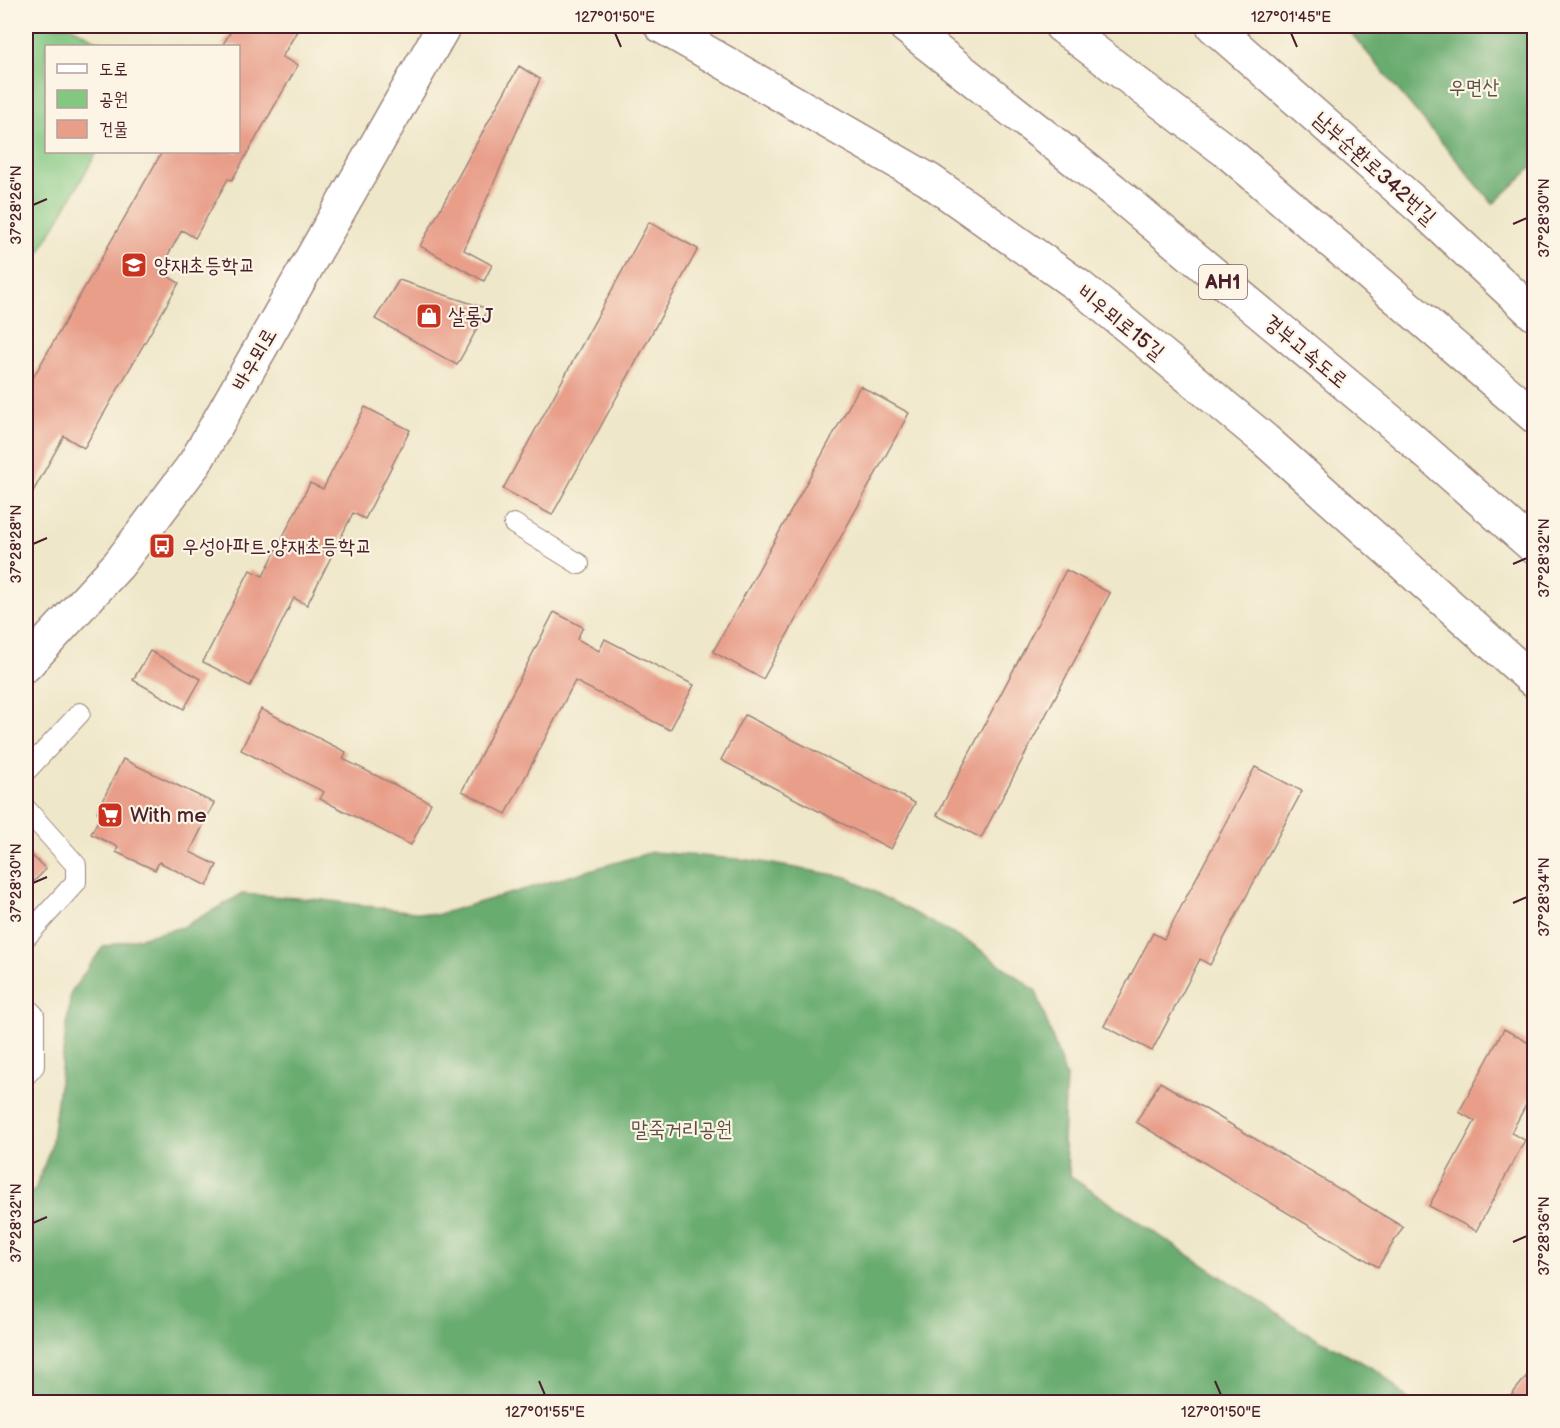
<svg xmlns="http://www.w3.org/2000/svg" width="1560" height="1428" font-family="'Balsamiq Sans','Poor Story',sans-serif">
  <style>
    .green { fill: #82c882; stroke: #667456; stroke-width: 1.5 }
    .forest { fill: #69ac70; stroke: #5a664e; stroke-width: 1.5 }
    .building { fill: #e89e89 }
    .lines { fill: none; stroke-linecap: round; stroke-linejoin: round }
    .service-casing { stroke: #9c837a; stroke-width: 22 }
    .tertiary-casing { stroke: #9c837a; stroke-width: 36 }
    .trunk-casing { stroke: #9c837a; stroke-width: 36 }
    .service { stroke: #fff; stroke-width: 20 }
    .tertiary { stroke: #fff; stroke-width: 33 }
    .trunk { stroke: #fff; stroke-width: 33 }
    .ticks { fill: none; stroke: #4a1f2b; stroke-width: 2 }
    .labels { text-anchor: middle; stroke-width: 4.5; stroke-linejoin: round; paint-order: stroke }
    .shield { fill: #fcf5e5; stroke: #7f5f63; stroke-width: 1.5 }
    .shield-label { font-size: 20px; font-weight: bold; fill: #4a1f2b }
    .park-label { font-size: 21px; fill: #5b5245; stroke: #fcf5e5 }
    .street-label { font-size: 21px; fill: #4a1f2b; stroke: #fcf5e5 }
    .poi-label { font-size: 21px; fill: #4a1f2b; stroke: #fcf5e5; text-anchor: start }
    .neatline { fill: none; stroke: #4a1f2b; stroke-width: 2 }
    .ticks-label { font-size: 15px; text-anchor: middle; fill: #4a1f2b }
  </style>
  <rect width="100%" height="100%" fill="#fcf5e5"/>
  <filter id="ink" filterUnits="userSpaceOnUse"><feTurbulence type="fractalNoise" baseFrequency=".0167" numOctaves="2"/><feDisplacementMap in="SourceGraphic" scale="12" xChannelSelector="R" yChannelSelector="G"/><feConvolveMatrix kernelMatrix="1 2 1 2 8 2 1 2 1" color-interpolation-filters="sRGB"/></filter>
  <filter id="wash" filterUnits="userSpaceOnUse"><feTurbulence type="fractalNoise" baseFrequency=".008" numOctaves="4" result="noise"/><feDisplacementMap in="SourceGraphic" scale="24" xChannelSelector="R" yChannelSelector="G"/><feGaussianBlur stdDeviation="1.35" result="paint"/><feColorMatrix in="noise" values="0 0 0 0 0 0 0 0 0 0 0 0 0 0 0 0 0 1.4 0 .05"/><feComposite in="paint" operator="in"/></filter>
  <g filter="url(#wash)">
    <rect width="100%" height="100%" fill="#efe7c9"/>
    <!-- green -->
    <path class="green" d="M 26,26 L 70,26 L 107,46 L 46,46 L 46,152 L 97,152 L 26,276 Z"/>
    <!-- forest -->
    <path class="forest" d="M 1345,26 L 1534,26 L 1534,166 L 1493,204 Z
      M 652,852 L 749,860 L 847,877 L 975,946 L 1036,991 L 1066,1077 L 1063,1142 L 1071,1177 L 1300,1329 L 1380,1372 L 1411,1402 L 26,1402 L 26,1191 L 34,1192 L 51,1147 L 71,992 L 103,947 L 183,927 L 242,894 L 324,900 L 436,915 Z"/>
    <g id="blocks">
      <!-- building -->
      <path class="building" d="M 234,26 L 300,26 L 282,57 L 298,65 L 232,180 L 228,179 L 195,238 L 182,230 L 159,271 L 179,283 L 84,448 L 64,436 L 26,504 L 26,390 L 162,152 L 238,152 L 238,46 L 222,46 Z
        M 519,66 L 540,79 L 464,250 L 492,265 L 484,281 L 420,246 Z
        M 649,222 L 698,249 L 552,515 L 503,489 Z
        M 399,280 L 488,309 L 457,365 L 375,319 Z
        M 860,386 L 909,413 L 763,679 L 713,652 Z
        M 365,407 L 410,430 L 365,519 L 353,513 L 307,605 L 294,598 L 250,686 L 203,662 L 250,570 L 263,576 L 310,483 L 323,489 Z
        M 1066,570 L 1110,593 L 981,838 L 937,815 Z
        M 554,612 L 583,627 L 577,639 L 599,651 L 605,639 L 694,685 L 670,730 L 575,681 L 506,814 L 462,791 Z
        M 150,651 L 201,679 L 184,709 L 133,680 Z
        M 261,709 L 346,752 L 343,759 L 431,803 L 411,845 L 320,799 L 324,792 L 241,750 Z
        M 745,715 L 915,803 L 891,849 L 721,760 Z
        M 123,759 L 214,803 L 190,852 L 217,865 L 207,886 L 159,862 L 155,870 L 116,852 L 118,847 L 91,834 L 101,815 L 97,812 Z
        M 1255,767 L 1302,791 L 1210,965 L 1200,959 L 1152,1051 L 1104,1026 L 1153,933 L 1164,939 Z
        M 26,850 L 46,869 L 26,890 Z
        M 1504,1029 L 1534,1046 L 1534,1090 L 1511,1133 L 1525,1140 L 1476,1231 L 1429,1206 L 1475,1121 L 1459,1112 Z
        M 1160,1082 L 1403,1227 L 1378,1267 L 1136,1122 Z
        M 1534,1367 L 1534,1402 L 1506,1402 Z"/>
    </g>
  </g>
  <g filter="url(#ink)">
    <use href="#blocks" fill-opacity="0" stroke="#9c837a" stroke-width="1.5"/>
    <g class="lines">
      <!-- service casing -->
      <g class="service-casing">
        <path id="service" d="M 514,524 L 579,564
          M 26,771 L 80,713
          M 26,809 L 76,865 L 76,882 L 26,937
          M 26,1007 L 34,1015 L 34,1066 L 26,1075"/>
      </g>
      <!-- tertiary casing -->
      <g class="tertiary-casing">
        <path id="tertiary" d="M 661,26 L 929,180 L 1080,287 L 1265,440 L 1534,681
          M 1213,26 L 1424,211 L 1534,314
          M 26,665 L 119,564 L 195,463 L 444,26"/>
      </g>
      <!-- trunk casing -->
      <g class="trunk-casing">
        <path id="trunk" d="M 905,26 L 1113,190 L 1402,431 L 1534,547
          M 1061,26 L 1230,154 L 1534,416"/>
      </g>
      <!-- service -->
      <use href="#service" class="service"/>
      <!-- tertiary -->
      <use href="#tertiary" class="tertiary"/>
      <!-- trunk -->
      <use href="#trunk" class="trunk"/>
    </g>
  </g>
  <!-- ticks -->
  <path class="ticks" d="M 615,33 L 621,47M 1291,33 L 1297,47M 33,205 L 47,199M 1513,224 L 1527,218M 33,544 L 47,538M 1513,564 L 1527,558M 33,883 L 47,877M 1513,903 L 1527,897M 33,1223 L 47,1217M 1513,1242 L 1527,1236M 539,1381 L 545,1395M 1215,1381 L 1221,1395"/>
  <!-- icons -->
  <defs>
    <g id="school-square" transform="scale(1.35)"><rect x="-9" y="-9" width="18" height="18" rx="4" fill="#c8321e" stroke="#fcf5e5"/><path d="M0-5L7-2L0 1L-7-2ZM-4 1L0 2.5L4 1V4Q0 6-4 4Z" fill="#fff"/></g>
    <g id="shop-square" transform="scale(1.35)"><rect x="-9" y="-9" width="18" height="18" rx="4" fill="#c8321e" stroke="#fcf5e5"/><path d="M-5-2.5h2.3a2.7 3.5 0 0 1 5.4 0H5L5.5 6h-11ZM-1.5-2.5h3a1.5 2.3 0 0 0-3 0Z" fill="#fff"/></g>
    <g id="bus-square" transform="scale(1.35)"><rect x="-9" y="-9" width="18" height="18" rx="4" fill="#c8321e" stroke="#fcf5e5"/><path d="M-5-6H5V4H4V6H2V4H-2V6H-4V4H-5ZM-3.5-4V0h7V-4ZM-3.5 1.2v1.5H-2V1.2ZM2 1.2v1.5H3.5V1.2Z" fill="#fff"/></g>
    <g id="supermarket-square" transform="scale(1.35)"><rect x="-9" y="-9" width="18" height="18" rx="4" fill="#c8321e" stroke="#fcf5e5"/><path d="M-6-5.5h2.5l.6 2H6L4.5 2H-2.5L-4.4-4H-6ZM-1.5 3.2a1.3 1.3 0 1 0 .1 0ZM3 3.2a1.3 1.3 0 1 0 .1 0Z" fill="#fff"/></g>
  </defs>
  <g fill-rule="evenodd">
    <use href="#school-square" x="134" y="265"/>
    <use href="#shop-square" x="429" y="316"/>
    <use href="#bus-square" x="162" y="546"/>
    <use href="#supermarket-square" x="110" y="815"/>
  </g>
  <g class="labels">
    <!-- shield labels -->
    <rect class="shield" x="1199" y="265" width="48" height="34" rx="4.5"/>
    <g class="shield-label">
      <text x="1223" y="289">AH1</text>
    </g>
    <!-- park labels -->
    <g class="park-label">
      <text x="1474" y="94">우면산</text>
      <text x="682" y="1136">말죽거리공원</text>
    </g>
    <!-- street labels -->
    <g class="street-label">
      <text transform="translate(1375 168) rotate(42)" y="7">남부순환로342번길</text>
      <text transform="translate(1121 322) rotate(39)" y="7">비우뫼로15길</text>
      <text transform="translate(1306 351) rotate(40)" y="7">경부고속도로</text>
      <text transform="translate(254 359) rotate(-60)" y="7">바우뫼로</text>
    </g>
    <!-- poi labels -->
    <g class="poi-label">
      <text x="154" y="272">양재초등학교</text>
      <text x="448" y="323">살롱J</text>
      <text x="182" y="553">우성아파트.양재초등학교</text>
      <text x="130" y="822">With me</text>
    </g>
  </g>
  <!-- margin -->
  <rect width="1560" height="1428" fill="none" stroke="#fcf5e5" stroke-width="66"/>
  <!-- legend -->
  <rect x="45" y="45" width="195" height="108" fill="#fcf5e5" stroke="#b59f9b" stroke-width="1.5"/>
  <rect x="57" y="64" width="30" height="9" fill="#ffffff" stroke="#b59f9b" stroke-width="1.5"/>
  <text x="99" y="75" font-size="18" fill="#4a1f2b">도로</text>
  <rect x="57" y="90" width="30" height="18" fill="#82c882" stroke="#b59f9b" stroke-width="1.5"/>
  <text x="99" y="105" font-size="18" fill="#4a1f2b">공원</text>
  <rect x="57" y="120" width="30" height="18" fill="#e89e89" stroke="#b59f9b" stroke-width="1.5"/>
  <text x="99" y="135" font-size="18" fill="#4a1f2b">건물</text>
  <rect x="33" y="33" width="1494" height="1362" class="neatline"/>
  <g class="ticks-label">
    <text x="615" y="22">127°01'50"E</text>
    <text x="1291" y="22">127°01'45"E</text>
    <text transform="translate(16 205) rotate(-90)" y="5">37°28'26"N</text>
    <text transform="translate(1544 218) rotate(-90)" y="5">37°28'30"N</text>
    <text transform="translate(16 544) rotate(-90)" y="5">37°28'28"N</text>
    <text transform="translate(1544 558) rotate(-90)" y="5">37°28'32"N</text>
    <text transform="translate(16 883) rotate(-90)" y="5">37°28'30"N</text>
    <text transform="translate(1544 897) rotate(-90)" y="5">37°28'34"N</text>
    <text transform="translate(16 1223) rotate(-90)" y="5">37°28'32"N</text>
    <text transform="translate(1544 1236) rotate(-90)" y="5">37°28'36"N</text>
    <text x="545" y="1417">127°01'55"E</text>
    <text x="1221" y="1417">127°01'50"E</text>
  </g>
</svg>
